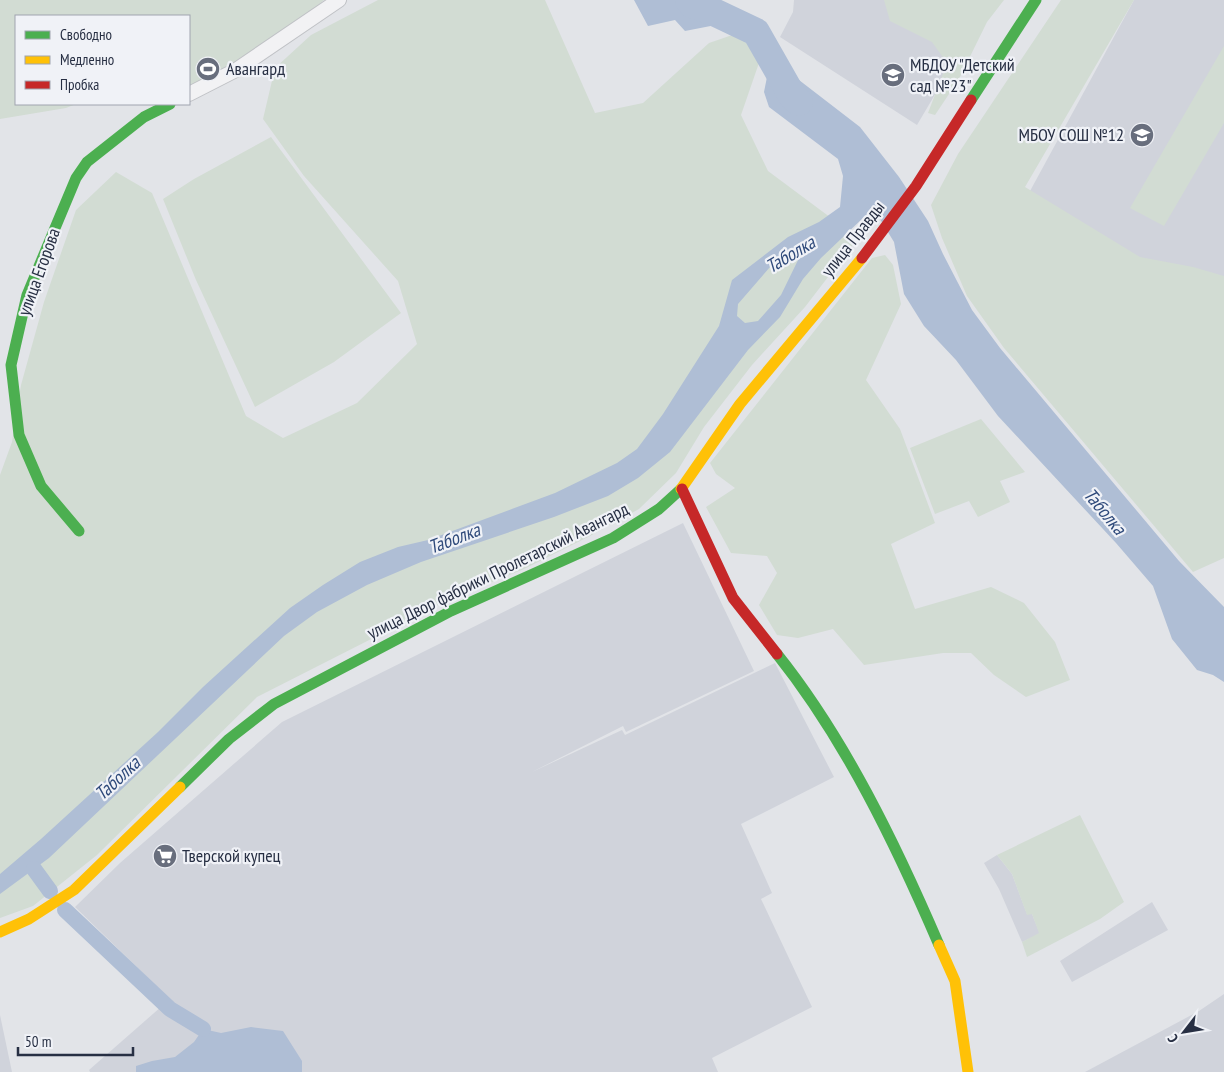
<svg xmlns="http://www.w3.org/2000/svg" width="1224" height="1072" font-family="'PT Sans Narrow',sans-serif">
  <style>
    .built { fill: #d0d3db }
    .green { fill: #d2dcd3 }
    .water { fill: #afbed5; fill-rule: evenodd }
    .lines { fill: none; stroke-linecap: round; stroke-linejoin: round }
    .canal { stroke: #afbed5; stroke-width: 16 }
    .river { stroke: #afbed5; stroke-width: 28 }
    .street-casing { stroke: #c0c2c6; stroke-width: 16 }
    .street { stroke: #f2f2f4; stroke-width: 14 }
    .fast { stroke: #4caf50; stroke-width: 11 }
    .slow { stroke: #ffc107; stroke-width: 11 }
    .jam { stroke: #c62828; stroke-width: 11 }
    .labels { text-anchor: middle; stroke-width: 4.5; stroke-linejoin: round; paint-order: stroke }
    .poi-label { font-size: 18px; fill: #272f43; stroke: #f0f2f7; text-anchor: start }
    .street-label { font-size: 18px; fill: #272f43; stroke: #f0f2f7 }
    .water-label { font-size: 19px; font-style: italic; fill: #2e497a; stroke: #f0f2f7 }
  </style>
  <rect width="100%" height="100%" fill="#e2e4e8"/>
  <!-- built -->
  <path class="built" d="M 794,0 L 984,0 L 989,3 L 917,125 L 780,37 L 793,12 Z
    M 1134,0 L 1224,0 L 1224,399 L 987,270 Z
    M 683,523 L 754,671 L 626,732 L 623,726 L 532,772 L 622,730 L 625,735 L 775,663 L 834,777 L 741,824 L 772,893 L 761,899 L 812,1007 L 712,1058 L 718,1072 L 90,1072 L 89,1070 L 170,999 L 75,907 L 120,863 L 282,722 Z
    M 997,855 L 1012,874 L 1027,914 L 1032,914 L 1040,934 L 1022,942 L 999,889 L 984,863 Z
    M 1152,902 L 1168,930 L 1072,982 L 1060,961 Z
    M 1224,994 L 1224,1072 L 1085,1072 L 1199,1011 Z
    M 0,1015 L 12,1072 L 0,1072 Z"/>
  <!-- green -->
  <path class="green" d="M 0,0 L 324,0 L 266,50 L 189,88 L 189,16 L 16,16 L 16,104 L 76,104 L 66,108 L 0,119 Z
    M 378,0 L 545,0 L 595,113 L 643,103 L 709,43 L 741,32 L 760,60 L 741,115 L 768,171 L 858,238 L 805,307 L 752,365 L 704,427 L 676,473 L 639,509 L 590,536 L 524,569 L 446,601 L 257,697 L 97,855 L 33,906 L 0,918 L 0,475 L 12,442 L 21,385 L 44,302 L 76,210 L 116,172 L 152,193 L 246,416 L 283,438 L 357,403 L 417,344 L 398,281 L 304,176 L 263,119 L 275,68 L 311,35 Z
    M 884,0 L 1004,0 L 987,22 L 959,79 L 935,115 L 928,113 L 947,63 L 932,42 L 890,21 Z
    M 1061,0 L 1134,0 L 1025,187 L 1140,257 L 1193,267 L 1224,276 L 1224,558 L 1193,572 L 1004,348 L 967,296 L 942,238 L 931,205 L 958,154 Z
    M 1224,46 L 1224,123 L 1164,226 L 1130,208 Z
    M 271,137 L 401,313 L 334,362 L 255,407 L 196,280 L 163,199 L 194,179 Z
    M 885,255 L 893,265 L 901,304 L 866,380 L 900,429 L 935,523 L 891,544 L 915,609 L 991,587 L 1024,603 L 1055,642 L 1070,680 L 1026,697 L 994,675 L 971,653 L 943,653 L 864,665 L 833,629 L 798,638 L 777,635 L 759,605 L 777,573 L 767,556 L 731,553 L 706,507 L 735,488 L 716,474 L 710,463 L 872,258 Z
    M 981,419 L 1025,472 L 1000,481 L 1010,502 L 978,517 L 969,501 L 935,514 L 910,448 Z
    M 1080,815 L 1124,902 L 1100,919 L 1027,957 L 1022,942 L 1039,933 L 1032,914 L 1027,915 L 1012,874 L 997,855 Z"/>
  <!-- water -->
  <path class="water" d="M 634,0 L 694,0 L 726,13 L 726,23 L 685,31 L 675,20 L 648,26 Z
    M 786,70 L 860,127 L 899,177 L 928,221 L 943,254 L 972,310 L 1000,348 L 1179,561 L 1224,607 L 1224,682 L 1213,675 L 1197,670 L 1172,639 L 1153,586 L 1116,543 L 998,416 L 956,360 L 924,326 L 904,294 L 894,242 L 875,211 L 863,218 L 821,258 L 803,279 L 780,317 L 748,350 L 670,452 L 638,478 L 608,496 L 554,517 L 421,562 L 367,585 L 317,612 L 284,636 L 49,858 L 0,894 L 0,874 L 41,839 L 158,732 L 203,687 L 290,608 L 323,585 L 360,562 L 398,547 L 428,540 L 555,493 L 617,463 L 637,449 L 663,414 L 719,326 L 732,280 L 788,237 L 819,222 L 840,207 L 843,176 L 838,159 L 769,107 L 764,92 L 767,77 ZM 800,256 L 781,295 L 758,321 L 745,323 L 737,316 L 738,304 L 770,267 Z
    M 251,1027 L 283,1031 L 302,1061 L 302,1072 L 136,1072 L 136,1066 L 152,1061 L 175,1057 L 194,1042 L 203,1029 L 221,1033 Z"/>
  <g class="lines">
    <!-- canal -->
    <path class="canal" d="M 34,869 L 50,891
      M 65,910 L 170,1009 L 203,1029"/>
    <!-- river -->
    <path class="river" d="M 689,0 L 692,4 L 714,12 L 756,32 L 793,97 L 799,102"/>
    <!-- street casing -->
    <g class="street-casing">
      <path id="street" d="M 189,94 L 236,70 L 339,0"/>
    </g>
    <!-- street -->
    <use href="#street" class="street"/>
    <!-- fast -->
    <path class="fast" d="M 971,100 L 1036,0
      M 79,531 L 41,486 L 19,435 L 11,365 L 27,295 L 76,178 L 87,162 L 144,117 L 170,104
      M 777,654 C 845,739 896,845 939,945
      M 180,787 L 229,739 L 274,704 L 451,611 L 613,538 L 659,509 L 681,489"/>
    <!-- slow -->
    <path class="slow" d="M 681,489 L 740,404 L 862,258
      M 0,932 L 29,919 L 74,890 L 180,787
      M 939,945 L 955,981 L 968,1072"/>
    <!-- jam -->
    <path class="jam" d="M 862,258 L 916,186 L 971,100
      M 682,489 L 733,598 L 777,654"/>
  </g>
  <!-- icons -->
  <defs>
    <g id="stadium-disc" transform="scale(1.25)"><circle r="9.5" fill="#686e7d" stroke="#f0f2f7"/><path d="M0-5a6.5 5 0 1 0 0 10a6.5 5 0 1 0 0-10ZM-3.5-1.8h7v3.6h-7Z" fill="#fff"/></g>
    <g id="school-disc" transform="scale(1.25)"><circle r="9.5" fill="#686e7d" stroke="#f0f2f7"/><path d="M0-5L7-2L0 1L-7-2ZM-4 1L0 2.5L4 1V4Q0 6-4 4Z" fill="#fff"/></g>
    <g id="supermarket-disc" transform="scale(1.25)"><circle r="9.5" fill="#686e7d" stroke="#f0f2f7"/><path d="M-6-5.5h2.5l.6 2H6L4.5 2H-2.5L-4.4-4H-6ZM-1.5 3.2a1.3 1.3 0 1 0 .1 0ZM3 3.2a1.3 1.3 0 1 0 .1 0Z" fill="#fff"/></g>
  </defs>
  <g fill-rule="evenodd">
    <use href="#stadium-disc" x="208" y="69"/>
    <use href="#school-disc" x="893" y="75"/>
    <use href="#school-disc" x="1142" y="135"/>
    <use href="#supermarket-disc" x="165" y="856"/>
  </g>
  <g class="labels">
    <!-- poi labels -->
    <g class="poi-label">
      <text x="910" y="71">МБДОУ "Детский<tspan x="910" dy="21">сад №23"</tspan></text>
      <text x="226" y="75">Авангард</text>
      <text x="1124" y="141" text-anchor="end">МБОУ СОШ №12</text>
      <text x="182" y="862">Тверской купец</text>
    </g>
    <!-- street labels -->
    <g class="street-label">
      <text transform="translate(853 239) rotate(-52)" y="6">улица Правды</text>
      <text transform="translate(39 272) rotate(-70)" y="6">улица Егорова</text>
      <text transform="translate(498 571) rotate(-26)" y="6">улица Двор фабрики Пролетарский Авангард</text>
    </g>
    <!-- water labels -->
    <g class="water-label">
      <text transform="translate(790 254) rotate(-31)" y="7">Таболка</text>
      <text transform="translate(1105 511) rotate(50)" y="7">Таболка</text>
      <text transform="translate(454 538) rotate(-21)" y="7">Таболка</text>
      <text transform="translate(117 778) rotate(-43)" y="7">Таболка</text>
    </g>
  </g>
  <!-- legend -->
  <rect x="15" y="15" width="175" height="90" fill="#f0f2f7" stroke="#a0a4af"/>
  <rect x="25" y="31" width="25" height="8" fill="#4caf50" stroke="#a0a4af"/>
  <text x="60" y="40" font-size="15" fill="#272f43">Свободно</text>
  <rect x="25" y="56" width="25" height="8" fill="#ffc107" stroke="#a0a4af"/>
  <text x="60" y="65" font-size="15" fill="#272f43">Медленно</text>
  <rect x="25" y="81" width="25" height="8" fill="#c62828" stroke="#a0a4af"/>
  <text x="60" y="90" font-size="15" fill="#272f43">Пробка</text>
  <!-- north arrow -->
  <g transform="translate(1184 1032) rotate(239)" stroke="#f0f2f7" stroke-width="4" paint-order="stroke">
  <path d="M0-4L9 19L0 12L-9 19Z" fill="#272f43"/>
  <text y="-8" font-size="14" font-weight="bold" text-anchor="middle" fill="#272f43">С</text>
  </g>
  <!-- scale -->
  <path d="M18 1047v8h115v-8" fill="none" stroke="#272f43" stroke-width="2.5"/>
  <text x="25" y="1047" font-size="15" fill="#272f43" stroke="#f0f2f7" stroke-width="4" paint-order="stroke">50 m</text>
</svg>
